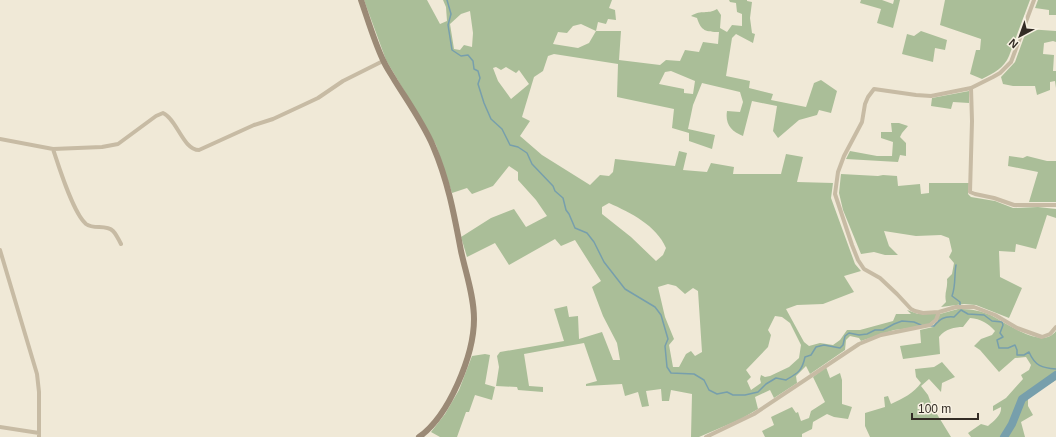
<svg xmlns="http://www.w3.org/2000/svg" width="1056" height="437" font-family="Helvetica,sans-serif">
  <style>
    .green { fill: #aabe98; fill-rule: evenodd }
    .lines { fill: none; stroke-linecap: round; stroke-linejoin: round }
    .stream { stroke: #779fac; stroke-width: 1.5 }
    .river { stroke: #779fac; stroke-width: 8 }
    .street { stroke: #c7bba4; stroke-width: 4 }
    .secondary { stroke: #9b8a76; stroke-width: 6 }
  </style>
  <rect width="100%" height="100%" fill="#f0e9d7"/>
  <!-- green -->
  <path class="green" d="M 364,0 L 427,0 L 440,24 L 447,21 L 446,7 L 443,0 L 612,0 L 609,8 L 615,10 L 616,20 L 608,19 L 606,24 L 598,22 L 596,31 L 621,31 L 619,60 L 660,65 L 666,60 L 680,61 L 685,50 L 699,52 L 703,42 L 718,44 L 719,32 C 706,32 701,31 697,18 L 691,16 C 702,9 707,15 717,9 L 721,15 L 720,28 L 727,32 L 732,25 L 742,26 L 742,14 L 737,12 L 736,3 L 730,2 L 729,0 L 747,0 L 747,1 L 752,2 L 750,18 L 752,33 L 755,34 L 753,43 L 736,34 L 732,38 L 726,76 L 750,81 L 749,88 L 773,94 L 771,100 L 806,107 L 814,83 L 821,80 L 837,91 L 831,113 L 819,110 L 817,115 L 799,120 L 778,138 L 773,131 L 777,106 L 752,101 L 743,136 C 731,131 725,124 727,111 L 740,112 L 743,102 L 740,92 L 702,83 L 693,105 L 688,129 L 715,135 L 712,149 L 689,141 L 689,133 L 672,128 L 674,109 L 617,97 L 618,64 L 554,54 L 548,56 L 543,71 L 534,77 L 522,117 L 530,121 L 520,136 L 542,155 L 590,185 L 600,175 L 609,176 L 613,172 L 615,159 L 675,166 L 679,151 L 687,153 L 683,170 L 707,172 L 711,163 L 734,167 L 733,174 L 781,174 L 786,154 L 803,157 L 797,182 L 833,183 L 831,198 L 855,264 L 861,271 L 844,276 L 854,292 L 823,304 L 797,305 L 786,309 L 804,342 L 809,346 L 820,343 L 833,345 L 840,340 L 847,330 L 860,330 L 893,321 L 896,314 L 911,314 L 907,310 L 918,314 L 937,314 L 935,319 L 929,324 L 919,327 L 894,330 L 861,341 L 859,338 L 850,336 L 846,340 L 845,350 L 810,374 L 806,366 L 796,376 L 797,383 L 774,398 L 770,390 L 755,397 L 758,409 L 741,419 L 699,437 L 691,437 L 692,394 L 671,390 L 669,401 L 662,401 L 661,389 L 646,391 L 649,406 L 642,407 L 638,392 L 625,396 L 622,384 L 586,386 L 586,384 L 597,381 L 584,343 L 524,354 L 529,386 L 543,387 L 543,392 L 518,390 L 517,387 L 496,386 L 499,367 L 497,356 L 500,352 L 564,341 L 554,309 L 567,306 L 569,317 L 578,316 L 579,339 L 602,332 L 613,360 L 620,360 L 617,343 L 603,316 L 592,287 L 601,281 L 575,240 L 561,246 L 555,239 L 509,265 L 495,243 L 467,257 L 461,237 L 491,218 L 514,209 L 526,227 L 547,216 L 536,200 L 518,180 L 518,172 L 509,166 L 493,186 L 472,194 L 467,188 L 452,193 L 436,145 L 386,60 ZM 470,11 L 473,33 L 472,47 L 464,45 L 460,50 L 454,49 L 450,24 L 461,14 ZM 581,24 L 596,31 L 589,43 L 578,48 L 553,44 L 558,32 L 567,33 L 573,26 ZM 496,67 L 501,70 L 506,67 L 516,73 L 519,70 L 529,84 L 511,99 L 498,81 L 493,68 ZM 671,71 L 695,81 L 693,94 L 684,93 L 684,89 L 659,84 L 665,72 ZM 609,203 C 631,213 656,225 666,248 L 663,255 L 656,261 L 631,237 L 602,214 L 602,207 ZM 668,284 L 676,286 L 685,294 L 693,288 L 698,291 L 702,352 L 695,356 L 691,351 L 686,354 L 679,367 L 673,367 L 669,345 L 674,339 L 665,317 L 658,287 ZM 775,316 L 782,317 L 790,323 L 801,345 L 799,358 L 789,367 L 770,376 L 765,377 L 761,375 L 760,379 L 761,383 L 751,390 L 747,381 L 751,377 L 746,370 L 768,347 L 771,335 L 768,330 Z
    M 861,0 L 882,0 L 893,4 L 894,0 L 900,0 L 893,28 L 877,23 L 881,9 L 860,3 Z
    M 945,0 L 1030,0 L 1009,56 C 1004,68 994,73 982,79 L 970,74 L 976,50 L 980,50 L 981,39 L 940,25 Z
    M 1038,0 L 1056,0 L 1056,15 L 1049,15 L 1049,10 L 1035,8 Z
    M 1027,29 L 1056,31 L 1056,42 L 1053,41 L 1044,43 L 1043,54 L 1054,55 L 1053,71 L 1056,71 L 1056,88 L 1055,81 L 1050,82 L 1050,90 L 1037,95 L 1035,86 L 1013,86 L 1003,84 L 1001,77 L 1015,62 Z
    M 921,31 L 947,40 L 945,50 L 935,48 L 933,62 L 902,54 L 907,34 L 914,36 Z
    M 969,91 L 969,103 L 953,102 L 951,109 L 931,106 L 932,98 Z
    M 891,123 L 899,123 L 908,126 L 902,133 L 900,137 L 906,143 L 906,156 L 900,155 L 898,162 L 846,159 L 850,151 L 877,156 L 892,156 L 893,142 L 881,138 L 881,132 L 892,132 Z
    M 1009,156 L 1023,158 L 1027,156 L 1047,161 L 1056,161 L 1056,202 L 1029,202 L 1038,172 L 1008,166 Z
    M 841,174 L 878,176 L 883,175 L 897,176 L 898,186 L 920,184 L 921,194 L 929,193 L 929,183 L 969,183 L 968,194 L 971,197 L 995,201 L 1013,208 L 1038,207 L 1056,209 L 1056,218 L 1047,215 L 1036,249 L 1016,244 L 1015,252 L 999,251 L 1000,277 L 1022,288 L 1009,318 L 976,305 L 964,304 L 941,307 L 946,302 C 944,292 948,289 947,279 L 952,274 L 954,263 L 949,257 L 952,251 L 949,238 L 941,235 L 916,236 L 884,231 L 889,246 L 898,255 L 885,255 L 874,252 L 861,254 L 843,210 L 839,193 Z
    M 958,309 C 969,309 978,310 988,314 C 1005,321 1041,351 1056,331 L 1056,380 L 1028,397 L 1028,406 L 1033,415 L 1021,422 L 1025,437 L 971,437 L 968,433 L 981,424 L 988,426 C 994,421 1002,415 1001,407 L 993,411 L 993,406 L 1006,398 L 1023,379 L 1021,375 L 1029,370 L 1031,365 L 1026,357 L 1015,358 L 999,372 L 980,350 L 974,346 L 981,339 L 992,335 L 995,331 C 988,323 981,319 970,318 L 963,327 C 955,327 945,329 939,337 L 940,354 L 903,359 L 900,346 L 921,343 L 920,330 L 933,327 L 940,314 Z
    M 485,354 L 490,355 L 485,384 L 495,387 L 492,400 L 475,395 L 469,412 L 466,412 L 457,437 L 440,437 L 431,432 L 445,414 L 459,390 L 472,356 Z
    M 942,362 L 955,377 L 942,383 L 941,392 L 929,379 L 921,386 L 928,395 L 932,406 L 951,437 L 870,437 L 865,426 L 865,413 L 885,407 L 884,397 L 888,396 L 891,404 C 902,399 914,393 921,383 L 916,377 L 915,369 L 934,367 Z
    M 826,367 L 830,378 L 840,373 L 842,380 L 842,404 L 852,407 L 848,419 L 834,417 L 827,414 L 813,422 L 812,429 L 802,434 L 802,437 L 765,437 L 762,431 L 774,425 L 771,417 L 792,407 L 796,413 L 798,412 L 801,421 L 809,418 L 811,411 L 825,402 L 813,377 Z"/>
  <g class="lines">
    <!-- stream -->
    <path class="stream" d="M 447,0 L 451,14 L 448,25 L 452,50 L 461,56 L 468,55 L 473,61 L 474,69 L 478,71 L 480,78 L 478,84 L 484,103 L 491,119 L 502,129 L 510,145 L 518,147 L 527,153 L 532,164 L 553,186 L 555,191 L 563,198 L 566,210 L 569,214 L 575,228 L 587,233 L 594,242 L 604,262 L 625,289 L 655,307 L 661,315 L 668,339 L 665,346 L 667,367 L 671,373 L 694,374 L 704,380 L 709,390 L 717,394 L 727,392 L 733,395 L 745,395 L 758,392 L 766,384 L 776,378 L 786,380 C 798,373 802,371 805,357 L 811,355 L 816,347 L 824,345 L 840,348 L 843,345 L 845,336 L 849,333 L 859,335 L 867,334 L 875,330 L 883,330 L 894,324 L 902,321 L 914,322 L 921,325
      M 956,265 C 954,276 956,285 952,296 L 960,302 L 960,306
      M 931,326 L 934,326 C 940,319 944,316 954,317 L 961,310 L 968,314 L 984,315 L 992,321 L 1002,322 L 1003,325 L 1000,333 L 1003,337 L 997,340 L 999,348 L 1008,348 L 1015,345 L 1017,350 L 1017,355 L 1024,355 L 1029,352 C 1035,366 1042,368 1056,369"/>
    <!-- river -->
    <path class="river" d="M 1004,437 L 1012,424 L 1022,399 L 1056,375"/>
    <!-- street -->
    <path class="street" d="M 1034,0 L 1011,62 L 1000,73 L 993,77 L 971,88 L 931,96 L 916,95 L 874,89 L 868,97 L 865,104 L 862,122 L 844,156 L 838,172 L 835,194 L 852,245 L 858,260 L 864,269 L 880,278 L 897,294 L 911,309 L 915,311 L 923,313 L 939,312 L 956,307 L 974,307 L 995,315 L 1017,328 L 1042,337 L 1050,334 L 1056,327
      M 971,88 L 972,121 L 970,192 L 975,194 L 994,198 L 1014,205 L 1056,205
      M 0,139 L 53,149 L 102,147 L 118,144 L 156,116 L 163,113 C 177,119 183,150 199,150 L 254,125 L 273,119 L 301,106 L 318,98 L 343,81 L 383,61
      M 53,149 C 59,167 73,213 86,224 C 94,230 106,224 113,231 C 116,234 119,240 121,244
      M 0,250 L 37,374 L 39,392 L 39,437
      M 0,427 L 39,433
      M 706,437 L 754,414 L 859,344 L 881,335 L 930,325 L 936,320 L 939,312"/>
    <!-- secondary -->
    <path class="secondary" d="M 361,0 C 368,20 374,41 383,60 C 386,67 391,74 395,81 C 408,102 423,123 433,146 C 448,181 454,214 461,251 C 466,274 474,296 474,319 C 474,355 449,416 419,437"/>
  </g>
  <!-- north arrow -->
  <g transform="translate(1020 36) rotate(221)" stroke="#f8f2e3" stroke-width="3" paint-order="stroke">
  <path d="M0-3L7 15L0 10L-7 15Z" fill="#332c25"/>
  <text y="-6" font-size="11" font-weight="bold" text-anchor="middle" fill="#332c25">N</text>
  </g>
  <!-- scale -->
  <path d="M912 413v6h66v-6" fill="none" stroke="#332c25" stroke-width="2"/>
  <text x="918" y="413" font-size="12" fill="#332c25" stroke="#f8f2e3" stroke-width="3" paint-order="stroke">100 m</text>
</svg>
